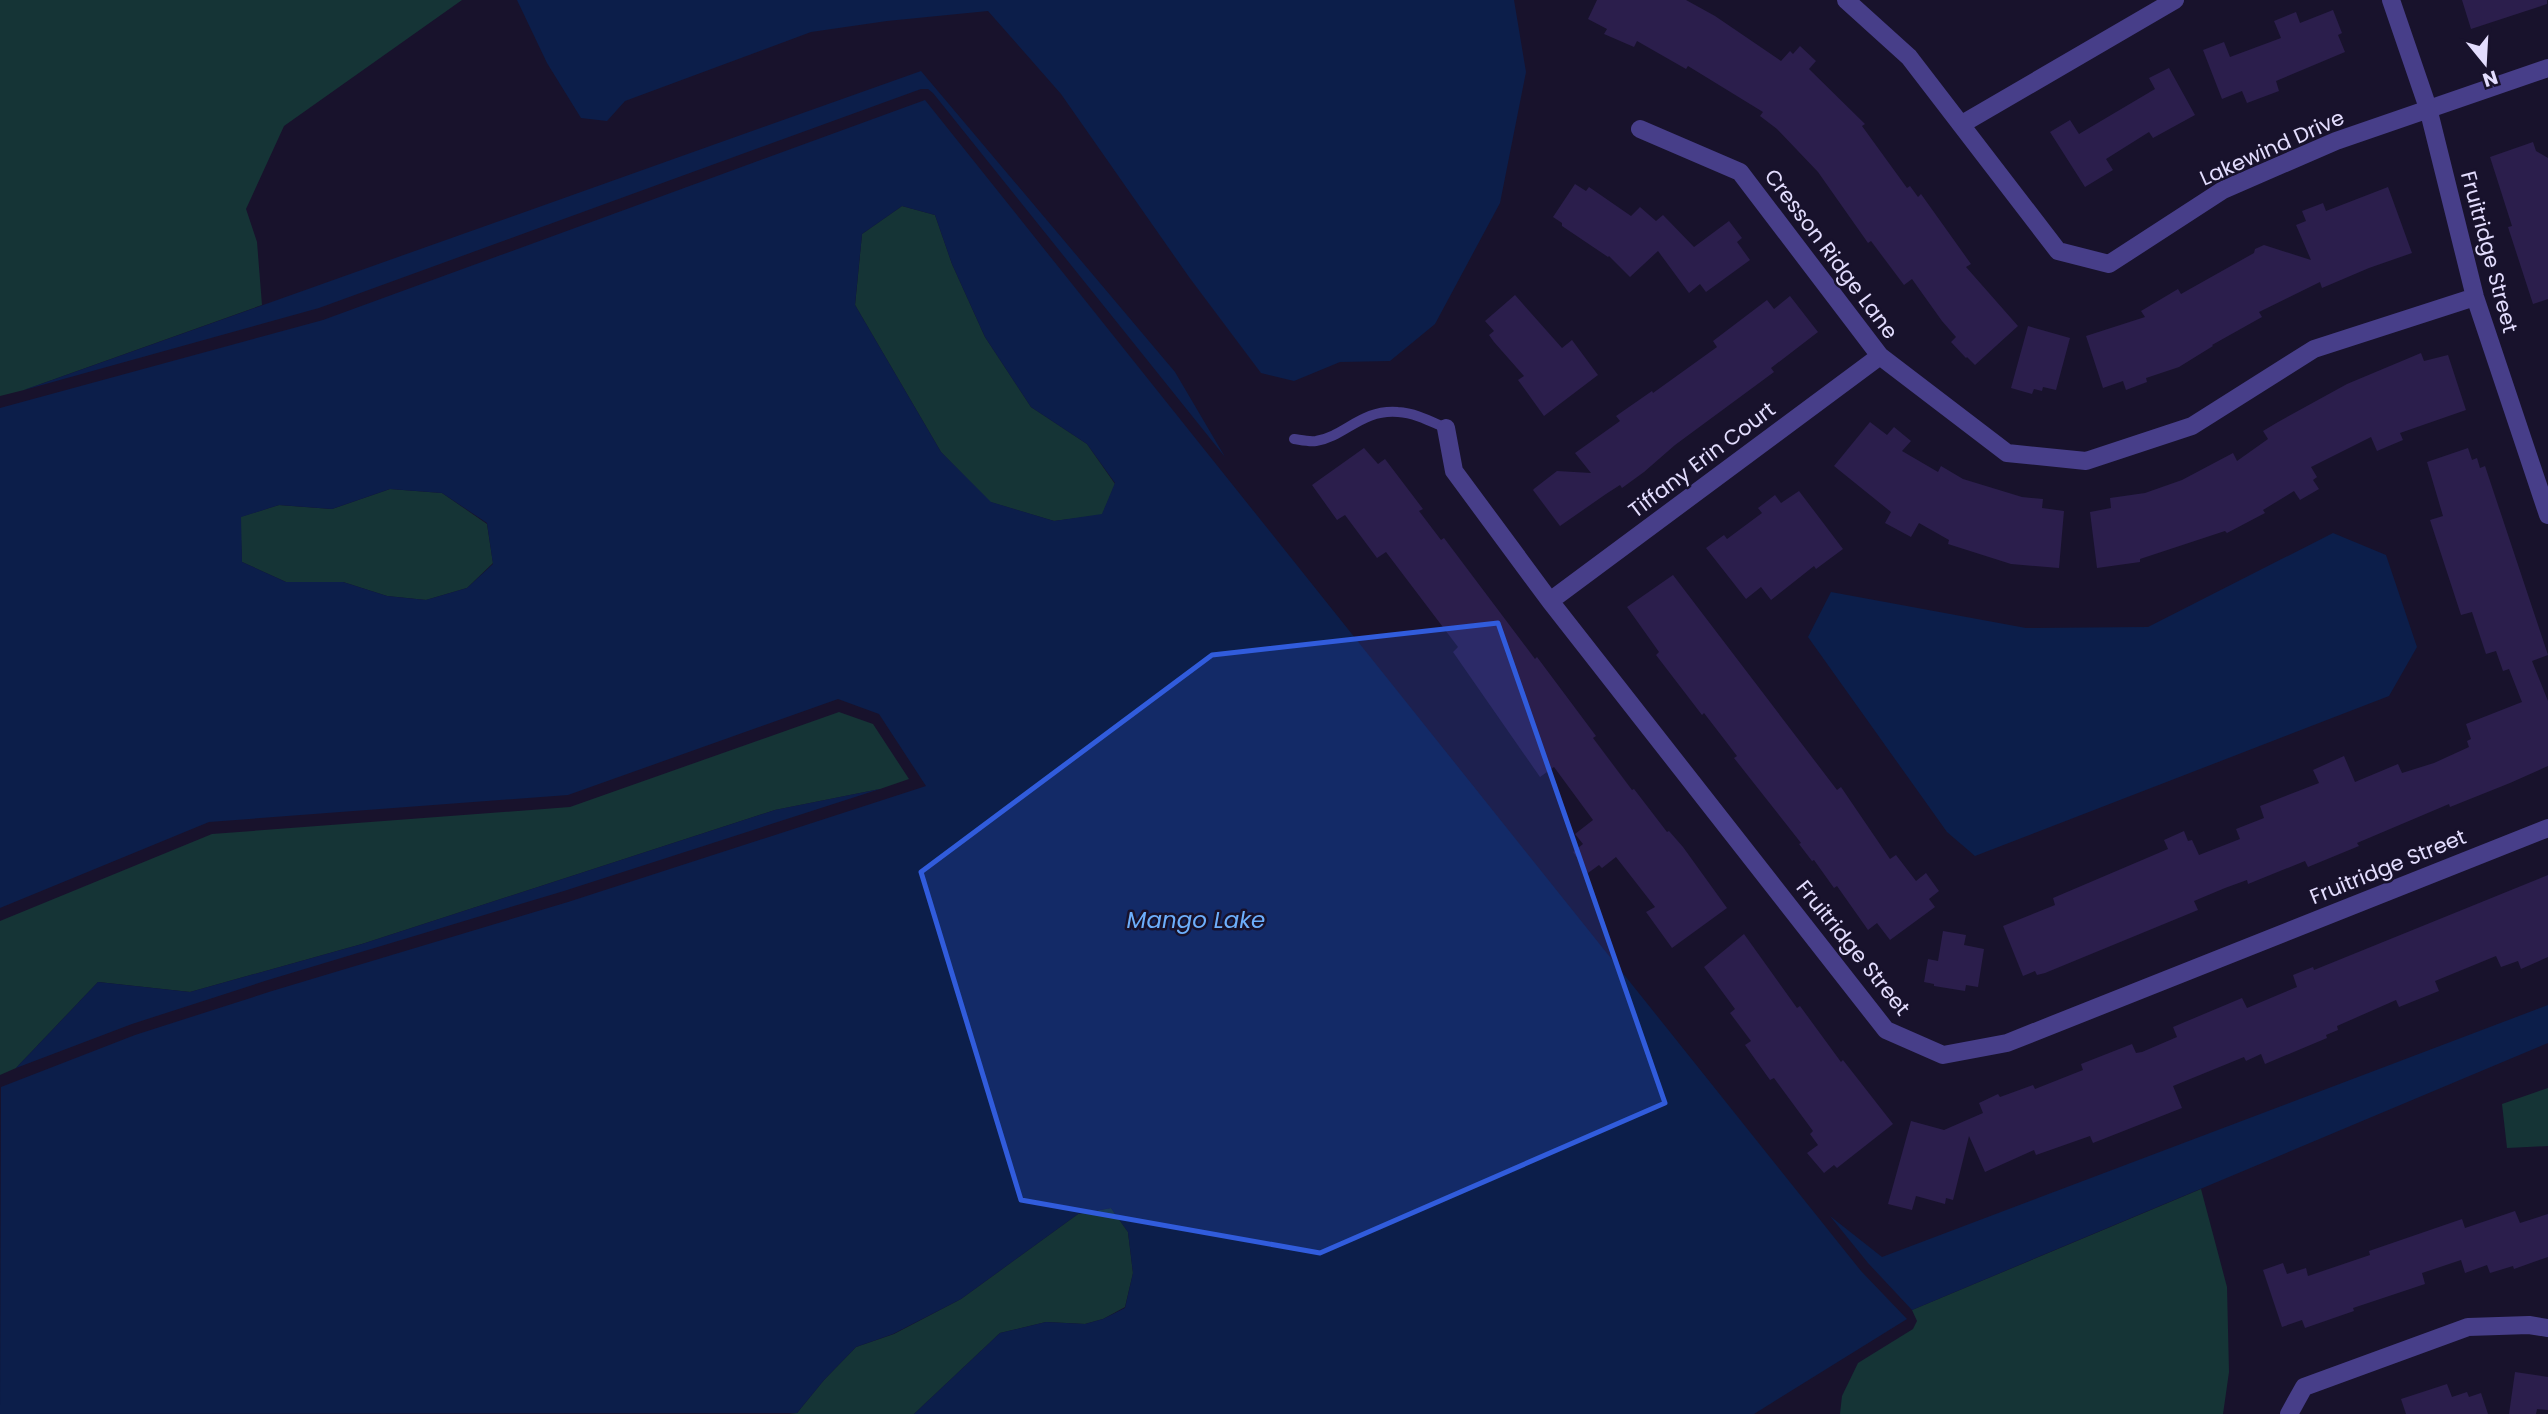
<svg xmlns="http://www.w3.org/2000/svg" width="2548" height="1414" font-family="Poppins,sans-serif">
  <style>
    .green { fill: #153436 }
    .water { fill: #0c1e4a; fill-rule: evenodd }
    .building { fill: #2b1e4c }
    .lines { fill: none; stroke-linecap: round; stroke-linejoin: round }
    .service { stroke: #473e89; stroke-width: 10 }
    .minor { stroke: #473e89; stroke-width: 18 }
    .marked { fill: #315cdc; fill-opacity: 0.2; stroke: #315cdc; stroke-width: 5; stroke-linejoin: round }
    .labels { text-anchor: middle; stroke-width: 5; stroke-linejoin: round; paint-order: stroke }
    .street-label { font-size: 21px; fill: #e3ddfe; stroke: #18122c }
    .water-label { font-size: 23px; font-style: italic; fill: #6daffc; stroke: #18122c }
  </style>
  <rect width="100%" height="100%" fill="#18122c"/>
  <!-- green -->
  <path class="green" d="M 0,0 L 462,0 L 284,126 L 246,209 L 257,242 L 262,305 L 24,390 L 0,396 Z
    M 902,206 L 935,215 L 952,264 L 985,337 L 1031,407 L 1087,444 L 1115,484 L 1102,515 L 1054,521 L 990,502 L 941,452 L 855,305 L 862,234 Z
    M 390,489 L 442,493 L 487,524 L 493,563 L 467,588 L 426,600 L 387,596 L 343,582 L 286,582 L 242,562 L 240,517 L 279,505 L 332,509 Z
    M 839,712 L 873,724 L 909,779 L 880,789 L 775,810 L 362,944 L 190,992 L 98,982 L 16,1068 L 0,1075 L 0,921 L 212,834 L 570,807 Z
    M 2548,1088 L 2548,1146 L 2507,1148 L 2502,1104 Z
    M 2201,1189 L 2227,1287 L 2229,1372 L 2223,1414 L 1840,1414 L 1842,1396 L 1858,1363 L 1913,1329 L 1917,1321 L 1912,1310 Z
    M 1111,1208 L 1128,1232 L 1133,1273 L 1125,1307 L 1103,1319 L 1085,1324 L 1046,1322 L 1000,1333 L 914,1414 L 789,1414 L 797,1413 L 824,1380 L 856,1347 L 894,1334 L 961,1299 L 1078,1214 Z"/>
  <!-- water -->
  <path class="water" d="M 517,0 L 1514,0 L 1526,72 L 1500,203 L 1435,324 L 1390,361 L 1340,362 L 1294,381 L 1261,373 L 1189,277 L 1061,94 L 988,11 L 887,21 L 811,32 L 625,101 L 607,121 L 581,118 L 547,63 Z
    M 921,71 L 1175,372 L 1225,457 L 933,93 L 928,89 L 921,89 L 319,308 L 24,390 Z
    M 925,100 L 1861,1271 L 1907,1319 L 1754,1414 L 914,1414 L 1000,1333 L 1046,1322 L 1085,1324 L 1103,1319 L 1125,1308 L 1133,1273 L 1128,1232 L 1111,1208 L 1078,1214 L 961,1299 L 893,1334 L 856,1347 L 824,1380 L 797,1413 L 0,1414 L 1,1087 L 135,1035 L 272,991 L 568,902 L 926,786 L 879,714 L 838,699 L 568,795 L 209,822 L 0,908 L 0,408 L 323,320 ZM 902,206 L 935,215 L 952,264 L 985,337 L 1031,407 L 1087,444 L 1115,483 L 1102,514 L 1054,521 L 991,502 L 941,452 L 855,305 L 862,234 ZM 390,489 L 442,493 L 487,523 L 493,564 L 467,588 L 426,600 L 387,596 L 343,582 L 286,582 L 242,562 L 241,517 L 279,505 L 332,509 Z
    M 2333,533 L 2386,555 L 2417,647 L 2389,696 L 1975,856 L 1947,832 L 1808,637 L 1831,592 L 2026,628 L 2148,627 Z
    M 880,789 L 564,891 L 268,980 L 132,1024 L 16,1068 L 98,982 L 190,992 L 362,944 L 775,810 Z
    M 2548,1005 L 2548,1043 L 1912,1310 L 1868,1263 L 1830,1216 L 1882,1257 Z"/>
  <!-- building -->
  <path class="building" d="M 1597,0 L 1686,0 L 1715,16 L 1781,61 L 1790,51 L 1793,54 L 1800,46 L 1816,61 L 1809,69 L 1865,124 L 1862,126 L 1907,188 L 1910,186 L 1918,197 L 1921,194 L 1971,264 L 1966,267 L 2018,326 L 1975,365 L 1967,357 L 1966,358 L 1951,342 L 1956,337 L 1942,321 L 1912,279 L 1904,285 L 1871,241 L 1868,243 L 1818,172 L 1777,129 L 1760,116 L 1763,112 L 1688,66 L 1686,69 L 1637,41 L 1634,47 L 1604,34 L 1607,29 L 1588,19 Z
    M 2462,0 L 2547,0 L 2547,4 L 2471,29 Z
    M 2333,10 L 2342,33 L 2338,35 L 2345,52 L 2276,81 L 2279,91 L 2247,103 L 2242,91 L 2222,99 L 2203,50 L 2224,42 L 2230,57 L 2281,38 L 2274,21 L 2296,12 L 2300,23 Z
    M 2169,68 L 2195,115 L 2153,138 L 2149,132 L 2106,159 L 2113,170 L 2085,187 L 2050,132 L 2070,120 L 2079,134 L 2155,89 L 2149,78 Z
    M 2533,142 L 2536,151 L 2548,158 L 2548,299 L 2533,304 L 2508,227 L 2512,226 L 2490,157 Z
    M 1575,184 L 1586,191 L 1589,187 L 1631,216 L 1640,207 L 1656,221 L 1663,215 L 1694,247 L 1729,221 L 1742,238 L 1737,242 L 1750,260 L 1706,292 L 1700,284 L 1689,293 L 1658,251 L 1630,277 L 1609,256 L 1608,257 L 1562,226 L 1562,223 L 1553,217 Z
    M 2388,187 L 2412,253 L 2369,268 L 2322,288 L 2320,282 L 2259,312 L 2262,317 L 2212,345 L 2213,346 L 2179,367 L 2146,378 L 2147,382 L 2126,390 L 2123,381 L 2103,388 L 2086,336 L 2145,317 L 2141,311 L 2178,289 L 2181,294 L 2254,253 L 2255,249 L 2264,245 L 2311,260 L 2296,225 L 2306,221 L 2302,211 L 2323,203 L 2326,211 Z
    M 1515,295 L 1562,348 L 1572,340 L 1598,375 L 1544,416 L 1518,380 L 1524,376 L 1494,342 L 1489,335 L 1494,331 L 1485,321 Z
    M 1790,296 L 1818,332 L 1771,368 L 1774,372 L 1675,445 L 1644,472 L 1622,488 L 1620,485 L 1606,494 L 1560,526 L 1533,490 L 1535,488 L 1557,471 L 1591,473 L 1575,453 L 1620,421 L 1616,416 L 1652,391 L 1653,393 L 1717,347 L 1713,341 L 1767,300 L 1774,309 Z
    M 2028,326 L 2070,338 L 2056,390 L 2043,387 L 2042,391 L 2034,389 L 2032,394 L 2011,388 Z
    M 2421,353 L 2424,361 L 2448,355 L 2466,410 L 2400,433 L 2403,440 L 2377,451 L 2371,437 L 2311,467 L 2317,477 L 2313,480 L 2319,489 L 2300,500 L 2294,491 L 2263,510 L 2265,513 L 2227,533 L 2225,531 L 2140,559 L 2140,562 L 2097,568 L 2090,512 L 2111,508 L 2110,498 L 2145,493 L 2182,480 L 2233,453 L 2237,461 L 2268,439 L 2263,431 L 2278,422 L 2347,384 Z
    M 1870,422 L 1887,435 L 1894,427 L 1911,441 L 1902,451 L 1938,472 L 1941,466 L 1963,479 L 2022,497 L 2043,499 L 2042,508 L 2064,511 L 2059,568 L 2011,564 L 1948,544 L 1949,540 L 1919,523 L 1911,537 L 1885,523 L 1891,512 L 1834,466 Z
    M 1364,448 L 1378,464 L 1385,459 L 1423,509 L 1419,511 L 1441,540 L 1444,538 L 1535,659 L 1537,657 L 1596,736 L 1593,738 L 1632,790 L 1634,789 L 1667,832 L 1669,831 L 1683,847 L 1727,908 L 1672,948 L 1646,912 L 1655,907 L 1616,857 L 1602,868 L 1599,865 L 1588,873 L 1573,852 L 1583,844 L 1575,834 L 1593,820 L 1554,767 L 1540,777 L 1453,652 L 1458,647 L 1386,552 L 1377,558 L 1345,515 L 1337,520 L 1312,485 Z
    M 2468,448 L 2472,460 L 2477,458 L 2480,468 L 2485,466 L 2548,655 L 2532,661 L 2548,701 L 2548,766 L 2510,783 L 2450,807 L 2449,804 L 2357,843 L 2359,846 L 2308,867 L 2305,861 L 2248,884 L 2247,880 L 2225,888 L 2194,901 L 2198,910 L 2045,973 L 2037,975 L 2035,971 L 2023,976 L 2003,926 L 2055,905 L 2053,898 L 2168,849 L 2164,840 L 2184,831 L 2188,841 L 2192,840 L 2199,855 L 2240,839 L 2236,829 L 2264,818 L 2260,806 L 2319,783 L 2313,770 L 2344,756 L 2355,782 L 2398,764 L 2402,773 L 2434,763 L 2469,747 L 2467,741 L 2471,739 L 2466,724 L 2522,702 L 2509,669 L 2503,671 L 2496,651 L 2486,654 L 2472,612 L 2461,615 L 2430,520 L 2443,516 L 2427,462 Z
    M 1799,491 L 1843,549 L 1816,569 L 1814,566 L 1771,600 L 1761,587 L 1746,599 L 1706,548 L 1724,535 L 1727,539 L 1762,513 L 1758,508 L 1775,495 L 1781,503 Z
    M 1673,575 L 1837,790 L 1841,787 L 1890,859 L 1896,855 L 1916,881 L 1926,873 L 1939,891 L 1929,899 L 1935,907 L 1890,940 L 1877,923 L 1868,930 L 1837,886 L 1834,888 L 1814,860 L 1812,861 L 1799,844 L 1801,843 L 1734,758 L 1737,756 L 1724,739 L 1704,713 L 1702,715 L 1656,655 L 1659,652 L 1627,607 Z
    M 2548,875 L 2548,957 L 2521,969 L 2518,961 L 2501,967 L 2496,956 L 2435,981 L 2439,991 L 2399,1007 L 2396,1000 L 2337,1026 L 2338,1030 L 2326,1035 L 2327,1038 L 2265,1064 L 2261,1054 L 2246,1061 L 2244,1057 L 2173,1086 L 2182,1108 L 2093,1143 L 2090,1136 L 2036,1155 L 2034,1150 L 1985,1172 L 1969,1136 L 1953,1200 L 1946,1198 L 1945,1204 L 1916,1196 L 1912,1210 L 1888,1204 L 1911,1121 L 1944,1130 L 1983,1113 L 1979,1103 L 1998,1094 L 2000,1097 L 2033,1085 L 2035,1089 L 2083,1070 L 2081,1064 L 2132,1044 L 2136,1053 L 2142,1052 L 2177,1037 L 2173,1027 L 2242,998 L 2247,1008 L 2297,987 L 2293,975 L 2313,967 L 2314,970 Z
    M 1943,931 L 1966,935 L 1964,945 L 1984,949 L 1978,987 L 1966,985 L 1965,991 L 1934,986 L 1934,984 L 1924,982 L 1928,959 L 1938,961 Z
    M 1744,934 L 1797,1008 L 1800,1006 L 1841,1062 L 1843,1060 L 1893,1124 L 1837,1168 L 1834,1165 L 1824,1173 L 1807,1153 L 1818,1145 L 1810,1134 L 1813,1131 L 1774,1078 L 1770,1080 L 1745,1045 L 1751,1041 L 1730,1013 L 1735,1009 L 1704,967 Z
    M 2515,1211 L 2520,1223 L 2548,1214 L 2548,1257 L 2514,1269 L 2513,1266 L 2490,1273 L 2487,1265 L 2465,1273 L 2461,1260 L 2422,1273 L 2425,1284 L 2353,1308 L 2354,1311 L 2305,1328 L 2302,1320 L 2282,1327 L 2263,1270 L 2283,1263 L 2287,1274 L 2306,1268 L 2308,1276 L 2370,1255 L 2369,1251 L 2462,1219 L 2465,1228 Z
    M 2515,1372 L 2548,1377 L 2548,1410 L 2537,1409 L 2536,1414 L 2509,1414 Z
    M 2447,1384 L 2452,1397 L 2467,1392 L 2469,1397 L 2481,1393 L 2488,1414 L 2406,1414 L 2401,1399 Z"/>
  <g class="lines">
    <!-- service -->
    <path class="service" d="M 1294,439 C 1301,440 1309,442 1316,441 C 1346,436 1361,409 1398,412 C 1415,413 1430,421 1446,428"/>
    <!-- minor -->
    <path class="minor" d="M 1846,0 L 1909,57 L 2058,251 L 2109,264 L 2223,190 L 2336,141 L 2548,68
      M 2391,0 L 2428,108 L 2475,297 L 2548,515
      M 1962,124 L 2175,0
      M 1640,129 L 1740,172 L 1880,356 L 2007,453 L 2086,461 L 2192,426 L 2314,349 L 2475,297
      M 1446,428 L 1454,471 L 1550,601 L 1886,1030 L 1943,1055 L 2007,1043 L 2548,828
      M 1550,601 L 1880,356
      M 2289,1414 L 2304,1387 L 2468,1327 L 2529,1325 L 2548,1328"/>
  </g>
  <!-- marked area -->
  <path class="marked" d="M 1498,623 L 1665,1103 L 1320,1253 L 1021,1200 L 921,872 L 1212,655 Z"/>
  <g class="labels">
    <!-- street labels -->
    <g class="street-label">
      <text transform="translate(2272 148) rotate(-24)" y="7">Lakewind Drive</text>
      <text transform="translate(2489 252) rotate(75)" y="7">Fruitridge Street</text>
      <text transform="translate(1831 254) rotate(53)" y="7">Cresson Ridge Lane</text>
      <text transform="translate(1702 460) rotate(-37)" y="7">Tiffany Erin Court</text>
      <text transform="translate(2388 867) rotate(-22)" y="7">Fruitridge Street</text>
      <text transform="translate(1853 948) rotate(51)" y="7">Fruitridge Street</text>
    </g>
    <!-- water labels -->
    <g class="water-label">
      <text x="1196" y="928">Mango Lake</text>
    </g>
  </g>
  <!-- north arrow -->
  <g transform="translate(2485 63) rotate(162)" stroke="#18122c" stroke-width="5" paint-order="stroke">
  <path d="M0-5L12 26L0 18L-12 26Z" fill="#e3ddfe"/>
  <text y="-10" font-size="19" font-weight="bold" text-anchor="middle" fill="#e3ddfe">N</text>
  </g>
</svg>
